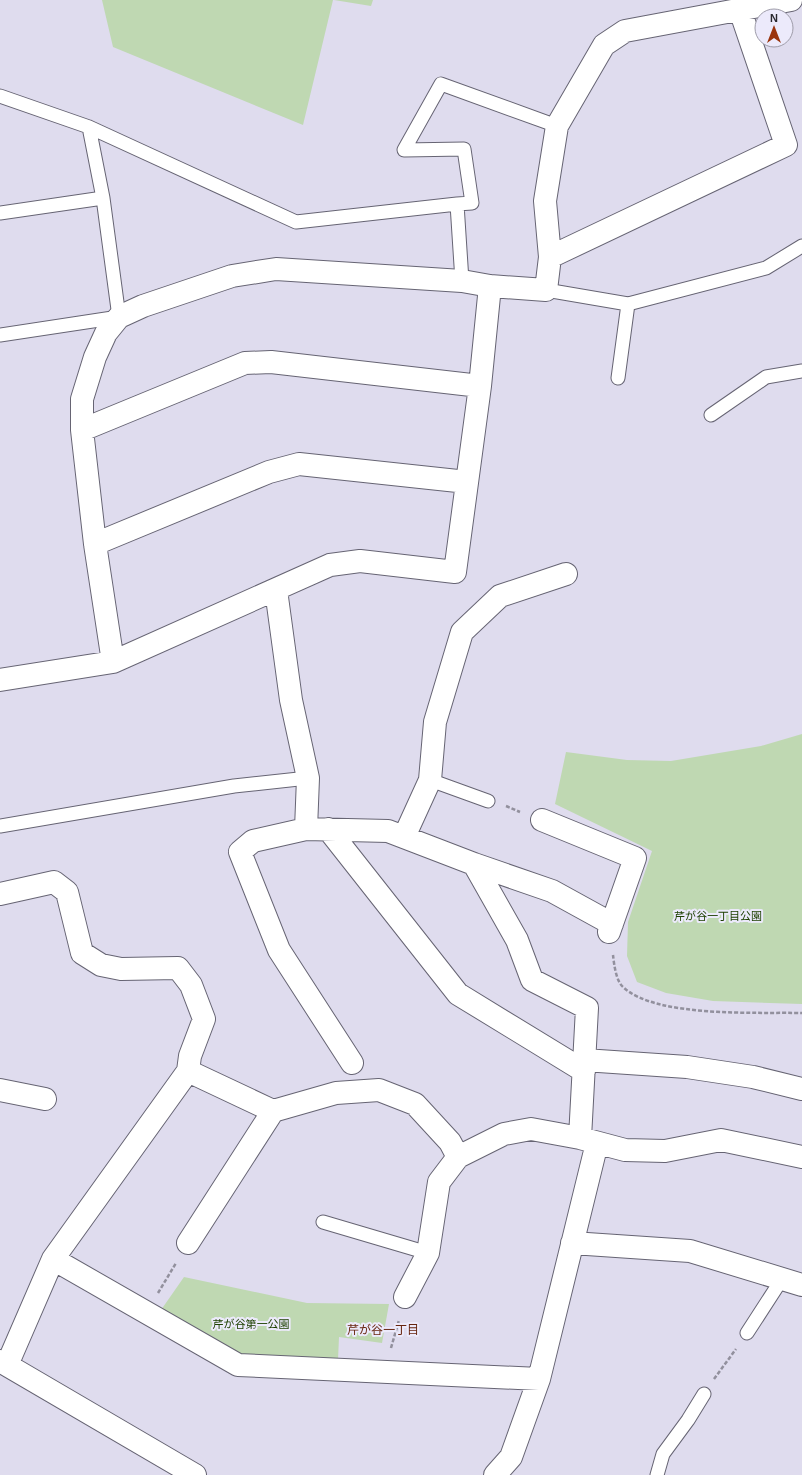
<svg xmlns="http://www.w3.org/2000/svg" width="802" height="1475" font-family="Helvetica,'Noto Sans JP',sans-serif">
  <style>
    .green { fill: #bfd8b2 }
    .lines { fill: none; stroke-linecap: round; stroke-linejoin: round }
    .lane-casing { stroke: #666473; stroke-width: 15 }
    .street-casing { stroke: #666473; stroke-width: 24 }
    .path { stroke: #92909d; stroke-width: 2.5; stroke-dasharray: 4 2; stroke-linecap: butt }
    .lane { stroke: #fff; stroke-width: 13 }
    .street { stroke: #fff; stroke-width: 22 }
    .labels { text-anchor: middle; stroke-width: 4; stroke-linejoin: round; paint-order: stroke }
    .park-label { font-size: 11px; fill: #1d4000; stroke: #eceafb }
    .neighbourhood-label { font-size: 12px; fill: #67250f; stroke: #eceafb }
  </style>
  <rect width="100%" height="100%" fill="#dfdcee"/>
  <!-- green -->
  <path class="green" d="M 102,0 L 333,0 L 303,125 L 113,47 Z
    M 334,0 L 373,0 L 371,6 Z
    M 802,734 L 802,1004 L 713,1001 L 666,993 L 637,982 L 627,956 L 628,922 L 652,851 L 555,804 L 566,752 L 627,760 L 671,761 L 761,746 Z
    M 184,1277 L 307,1303 L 389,1304 L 382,1343 L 339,1337 L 338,1360 L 241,1356 L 161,1310 Z"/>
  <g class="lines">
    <!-- lane casing -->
    <g class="lane-casing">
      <path id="lane" d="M 0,96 L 89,127 L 296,222 L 457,204 L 462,281
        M 457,204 L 472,203 L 464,149 L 404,150 L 441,84 L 557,126
        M 0,213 L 103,198
        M 546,290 L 628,304 L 766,268 L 802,246
        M 0,335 L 119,317 L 103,198 L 89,127
        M 618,378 L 628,304
        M 711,415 L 766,377 L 802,371
        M 430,780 L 488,801
        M 0,826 L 234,786 L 308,778
        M 323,1222 L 428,1253
        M 747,1333 L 782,1279
        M 657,1475 L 663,1454 L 688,1420 L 704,1394"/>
    </g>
    <!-- street casing -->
    <g class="street-casing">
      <path id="street" d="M 550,257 L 545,201 L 557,126 L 604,45 L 625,31 L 791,0
        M 82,430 L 245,363 L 271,362 L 480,386
        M 95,544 L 269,472 L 299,464 L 467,482
        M 276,590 L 291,700 L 308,778 L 306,829
        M 113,662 L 95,544 L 82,430 L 82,399 L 95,357 L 106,333 L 119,317 L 143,306 L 232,276 L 276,269 L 462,281 L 490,286 L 546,290 L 550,257 L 786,145 L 740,10
        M 0,680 L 113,662 L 330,565 L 360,561 L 455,572 L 480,386 L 490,286
        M 542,820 L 635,858 L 609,932
        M 328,829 L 458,994 L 584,1071
        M 404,837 L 430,780 L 435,722 L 462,632 L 500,596 L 566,574
        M 474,864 L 552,891 L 612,924
        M 0,894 L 54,882 L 67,892 L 82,953 L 101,965 L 121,969 L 178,968 L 191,985 L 204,1019 L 190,1056 L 188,1071
        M 584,1060 L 687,1067 L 753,1077 L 802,1089
        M 352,1063 L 279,950 L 240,852 L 253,841 L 306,829 L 388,831 L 474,864 L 517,940 L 532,980 L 587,1008 L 580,1138
        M 0,1090 L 45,1099
        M 188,1243 L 273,1111 L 336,1093 L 379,1090 L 415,1104 L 450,1142 L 458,1157
        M 572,1243 L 690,1251 L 802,1285
        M 53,1259 L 238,1365 L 539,1379
        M 405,1297 L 428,1253 L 439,1182 L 458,1157 L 504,1134 L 531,1129 L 580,1138 L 625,1150 L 665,1151 L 721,1140 L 802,1157
        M 0,1361 L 195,1475
        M 7,1365 L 53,1259 L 188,1071 L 273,1111
        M 495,1475 L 511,1457 L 539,1379 L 597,1143"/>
    </g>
    <!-- path -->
    <path class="path" d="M 506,806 L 520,812
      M 613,955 C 614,964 616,981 623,987 C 656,1018 757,1012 802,1013
      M 158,1293 L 176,1263
      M 391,1348 L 399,1320
      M 714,1379 L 736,1349"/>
    <!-- lane -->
    <use href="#lane" class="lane"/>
    <!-- street -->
    <use href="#street" class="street"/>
  </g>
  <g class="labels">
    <!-- park labels -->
    <g class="park-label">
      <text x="718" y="920">芹が谷一丁目公園</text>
      <text x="251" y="1328">芹が谷第一公園</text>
    </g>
    <!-- neighbourhood labels -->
    <g class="neighbourhood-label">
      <text x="383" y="1334">芹が谷一丁目</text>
    </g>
  </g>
  <!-- north arrow -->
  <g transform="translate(774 28)"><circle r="19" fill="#eceafb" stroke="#9e9ca9"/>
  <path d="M0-3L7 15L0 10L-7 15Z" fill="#9a340d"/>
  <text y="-6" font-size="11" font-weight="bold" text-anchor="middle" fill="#29282f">N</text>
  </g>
</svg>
